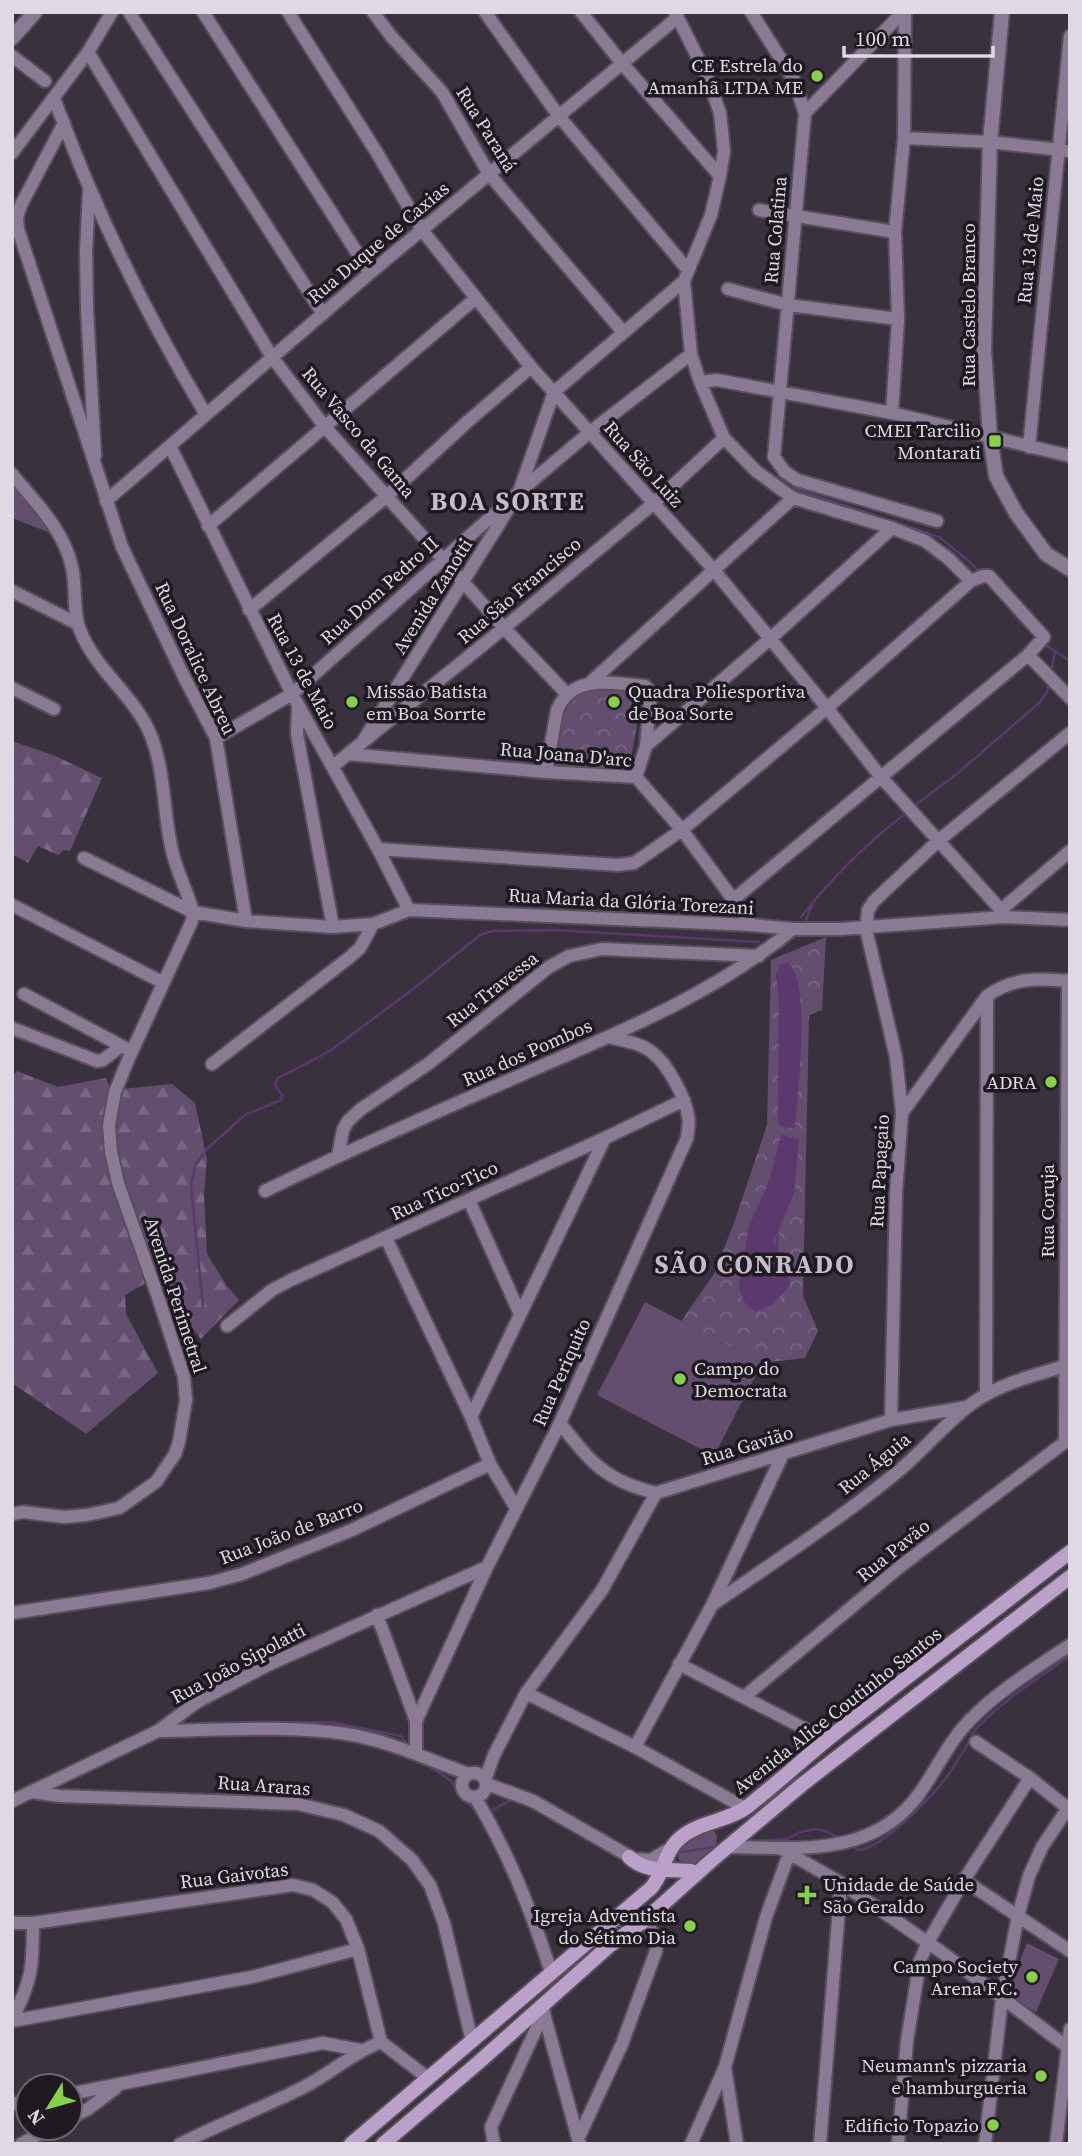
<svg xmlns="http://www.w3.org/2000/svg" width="1082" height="2156" font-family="'Source Serif 4',serif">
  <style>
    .green { fill: #634e6f }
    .forest { fill: url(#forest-firs) }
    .park { fill: url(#park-crowns) }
    .water { fill: #5b386e }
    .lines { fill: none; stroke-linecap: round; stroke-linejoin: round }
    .stream { stroke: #5b386e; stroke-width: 2.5 }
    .minor-casing { stroke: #584f5c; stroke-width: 16 }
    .tertiary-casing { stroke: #584f5c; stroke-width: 18 }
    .secondary-casing { stroke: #584f5c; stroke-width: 18 }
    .minor { stroke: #8a7a94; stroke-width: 12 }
    .tertiary { stroke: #8a7a94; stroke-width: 14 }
    .secondary { stroke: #bba1ca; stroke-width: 14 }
    .poi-dot { fill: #88cf4a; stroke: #1f1a21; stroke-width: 2.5 }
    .labels { text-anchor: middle; stroke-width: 7; stroke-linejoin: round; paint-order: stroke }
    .poi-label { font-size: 19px; fill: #ded9e2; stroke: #1f1a21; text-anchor: end }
    .street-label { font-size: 19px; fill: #ded9e2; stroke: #1f1a21 }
    .district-label { font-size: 26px; font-weight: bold; letter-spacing: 2px; fill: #c6bbcd; stroke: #1f1a21 }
  </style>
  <defs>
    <pattern id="forest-firs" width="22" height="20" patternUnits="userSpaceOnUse" patternTransform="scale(1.75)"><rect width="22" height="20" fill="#634e6f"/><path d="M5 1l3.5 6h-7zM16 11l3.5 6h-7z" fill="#796783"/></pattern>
    <pattern id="park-crowns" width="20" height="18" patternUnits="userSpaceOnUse" patternTransform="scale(1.75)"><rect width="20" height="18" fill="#634e6f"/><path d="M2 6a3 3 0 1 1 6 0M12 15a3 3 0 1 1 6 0" fill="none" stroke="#796783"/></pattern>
  </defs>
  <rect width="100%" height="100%" fill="#3a313f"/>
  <!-- green -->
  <path class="green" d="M 645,1302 L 762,1363 L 714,1456 L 597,1395 Z
    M 712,1829 C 728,1842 701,1868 689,1866 C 687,1865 681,1861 679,1860 L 678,1850 L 691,1836 Z
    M 1027,1943 L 1059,1959 L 1036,2012 L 1006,1995 Z"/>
  <!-- forest -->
  <path class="forest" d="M 12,741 L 53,755 L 102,778 L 70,851 L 64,850 L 58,855 L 38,846 L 28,863 L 12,854 Z
    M 17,1071 L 58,1087 L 106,1078 L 111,1090 L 172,1084 L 195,1103 L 207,1159 L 204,1195 L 207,1254 L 227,1286 L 239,1300 L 201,1339 L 153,1279 L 125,1295 L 126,1314 L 158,1373 L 86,1434 L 12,1383 L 12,1077 Z"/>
  <!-- park -->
  <path class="park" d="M 12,484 L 53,534 L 12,518 Z
    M 587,687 L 643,692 L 628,774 L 555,768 L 558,715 Z
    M 826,937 L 822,1010 L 809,1015 L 803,1296 L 818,1331 L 805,1358 L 762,1363 L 681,1321 L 714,1274 L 735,1220 L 767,1125 L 771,960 Z"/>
  <!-- water -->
  <path class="water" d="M 788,963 C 812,983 797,1096 795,1128 L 781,1127 L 778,1124 L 779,998 L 776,976 L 779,965 Z
    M 781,1135 L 799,1139 L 794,1193 L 773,1242 L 786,1267 L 790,1285 L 773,1304 L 755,1312 L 744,1302 L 739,1287 L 749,1226 L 769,1181 Z"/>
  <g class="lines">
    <!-- stream -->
    <path class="stream" d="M 793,488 L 939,537 L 970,562 L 980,573
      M 989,584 L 1019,618
      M 1043,643 L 1070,661
      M 1051,672 L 1055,652
      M 914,806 L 958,773 L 1040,702 L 1047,692 L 1049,682
      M 801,917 C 831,879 868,842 906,813
      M 805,922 L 812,905
      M 777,1253 L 778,1228
      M 203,1307 L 191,1185 L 195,1166 L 208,1148 L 245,1115 L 281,1100 L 282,1095 L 275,1085 L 278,1078 L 330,1051 L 417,986 L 480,935 L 492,931 L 554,930 L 759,942
      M 203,1724 L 330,1722 L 401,1736 L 407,1745
      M 429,1766 L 450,1780 L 477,1814 L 481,1816
      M 487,1813 L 511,1800 L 516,1800
      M 751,1841 L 787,1839 L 800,1832 L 816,1829 L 825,1831 L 841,1839
      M 850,1845 L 858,1850 C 884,1848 936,1793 951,1771 C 956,1762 963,1753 968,1743 C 971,1738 972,1733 976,1729 C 1003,1700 1037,1679 1070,1656
      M 675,1853 L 720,1846"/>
    <!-- minor casing -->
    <g class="minor-casing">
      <path id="minor" d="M 129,12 L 323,314
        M 203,12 L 370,273
        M 288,12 L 377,153 L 422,230 L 476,298 L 531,367 L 713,569 L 827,708 L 880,776 L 1001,910 L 1004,917
        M 373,12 L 391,36 L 442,92 L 489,174 L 623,332
        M 485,12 L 558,115 L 688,270
        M 581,12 L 621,62 L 720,176
        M 675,12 L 706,74 L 720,113 L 724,151 L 720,176 L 711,215 L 684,281 L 691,354 L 700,382 L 724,438 L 756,471 L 793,498 L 892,528 L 925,541 L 949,559 L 971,581
        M 751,12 L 793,78 L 805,113 L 774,457 L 785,472 L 797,480 L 937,521
        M 88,52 L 272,357 L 325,427 L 504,628 L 567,694
        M 12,56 L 45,81
        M 54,99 C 66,129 77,159 90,189 C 123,266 162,341 205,413
        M 805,113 L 903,12
        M 64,123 L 21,205 L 17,217 L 18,229 L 122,547 L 185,679 L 216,738 L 246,921
        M 904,138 L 990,142 L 1070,151
        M 12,153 L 88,52 L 112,12
        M 89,191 L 86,252 L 87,309 L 95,456
        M 759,210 L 895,232
        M 728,289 L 788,305 L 898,319
        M 700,382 L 717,380 L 892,413 L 1070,456
        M 892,413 L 898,319 L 895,232 L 904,138 L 905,12
        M 170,446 L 292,694 L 378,849 L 409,910
        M 1029,447 L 1070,36
        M 12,474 C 35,502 64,530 72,567 C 77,587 72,611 80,630 C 95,669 132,694 149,731 C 165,767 163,809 171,846 C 175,869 187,889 193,912 L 192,921 L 128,1060 L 115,1092 L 109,1125 L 111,1152 L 118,1183 L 158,1297 L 184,1377 L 186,1400 L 179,1442 L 175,1454 L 156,1482 L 119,1508 L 87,1515 L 64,1517 L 23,1512 L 12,1514
        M 106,501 L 370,273 L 678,17
        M 208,526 L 476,298
        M 12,591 L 78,624
        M 249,610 L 387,496 L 466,423 L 531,367
        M 1028,655 L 1070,698
        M 592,681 L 793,498
        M 12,688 L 54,709
        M 298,707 L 297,734 L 333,927
        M 216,738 L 292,694 L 519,492 L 590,432 L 691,354
        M 363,741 L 519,492 L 554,392 L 684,281
        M 646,746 L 771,638 L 892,528
        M 348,754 L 546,772 L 636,777 L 682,830 L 752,925
        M 333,766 L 504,628 L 654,503 L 724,438
        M 546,772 L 557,710 C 573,673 613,683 645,686 L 651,693 L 646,746 L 636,777
        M 378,849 L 618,865 L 634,863 L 682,830 L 827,708 L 971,581 L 983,576 L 989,576 L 1044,637 L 1028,655 L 734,899
        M 84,858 L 193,912 L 246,921 L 333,927 L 373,924 L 409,910 L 752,925 L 793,929 L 840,929 L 1004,917 L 1070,920
        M 12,905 L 162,982
        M 1001,910 L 1070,851
        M 24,994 L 131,1051
        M 12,1028 L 97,1061 L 103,1060 L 121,1046
        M 212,1064 L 350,957 L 360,948 L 373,924
        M 902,1113 L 987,996 C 1014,977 1038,978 1070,981
        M 338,1156 L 343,1130 L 348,1121 L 361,1109 L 428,1064 L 549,967 L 569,956 L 602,949 L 759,956
        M 265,1191 C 355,1147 446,1108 537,1068 C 625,1030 718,991 793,929
        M 469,1200 L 520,1314
        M 386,1238 L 471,1417 L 490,1464 L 516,1508
        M 227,1326 L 272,1290 L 291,1280 L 605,1138 L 684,1100
        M 986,1395 L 987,996
        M 471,1417 L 605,1138
        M 891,1420 L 896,1193 L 902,1113 L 896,1057 L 866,929 L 868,910 L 874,901 L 938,841 L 1070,733
        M 560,1423 C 591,1463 606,1481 656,1493 L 891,1420 L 967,1407
        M 1065,1442 L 1068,980
        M 712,1605 C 774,1562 837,1521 895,1474 C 921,1453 941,1428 966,1408 C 994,1385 1032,1376 1065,1366
        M 12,1613 L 209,1583 L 242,1574 L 352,1530 L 490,1464
        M 377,1615 L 416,1721
        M 679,1664 L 827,1740
        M 526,1693 L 635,1747 L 745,1808
        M 744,1697 L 902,1565 L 1069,1439
        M 158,1731 C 221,1730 285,1725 347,1734 C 390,1741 428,1760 469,1774
        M 976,1742 L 1030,1778 L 1070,1810
        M 635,1747 L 712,1605 L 783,1454
        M 416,1752 L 416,1721 L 487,1567 L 560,1423 L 687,1138 C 688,1130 690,1123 688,1116 C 686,1099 668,1065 654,1054 C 642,1043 624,1041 609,1037
        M462 1785a12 12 0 1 1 24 0a12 12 0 1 1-24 0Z
        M 485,1780 L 494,1755 L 526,1693 L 602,1590 L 656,1493
        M 487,1784 L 533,1801 L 634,1859 L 651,1860 L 671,1848
        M 32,1792 L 60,1796 L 298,1804 L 344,1815 L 379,1831 L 412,1860 L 430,1885 L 444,1923 L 472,2041
        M 475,1797 C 510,1856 530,1908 551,1972
        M 12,1801 L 158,1731 L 197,1702 L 270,1664 L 487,1567
        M 728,1847 L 780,1848 L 841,1883 L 940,1951 L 1070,2049
        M 780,1848 C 833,1849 885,1841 919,1794 C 937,1769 949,1741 971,1719 C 999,1690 1036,1668 1070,1645
        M 964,1880 L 1070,1951
        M 12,1923 L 33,1923 L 293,1885 L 313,1890 L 332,1902 L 346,1919 L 358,1949 L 381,2042 L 428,2078
        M 543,2010 L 578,2139
        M 12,2020 C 32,1980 33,1967 33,1923
        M 12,2021 L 252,1977 L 358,1949
        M 725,2068 L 737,2144
        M 70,2094 L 323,2043 L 360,2050
        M 12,2104 L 28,2101
        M 70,2118 L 88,2109 L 116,2088
        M 21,2144 L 51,2128
        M 180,2144 C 220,2124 262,2108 302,2088 C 330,2074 352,2053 381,2042
        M 494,2144 L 491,2127 L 544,2012
        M 580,2144 L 578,2139 L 622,2044 L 656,1951 L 657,1944 L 646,1919
        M 691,2144 L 725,2067 L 766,1917 L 789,1854
        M 820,2144 L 841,1883
        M 898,2144 L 907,2041 L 920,1961 L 928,1942 L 964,1880 L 1030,1778
        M 985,2144 L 1002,1998 L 1018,1916 L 1029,1876 L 1042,1847 L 1070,1805
        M 1056,2144 L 1070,2029"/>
    </g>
    <!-- tertiary casing -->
    <g class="tertiary-casing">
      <path id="tertiary" d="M 1002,12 L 990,142 L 984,349 L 990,437 L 996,476 L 1016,513 L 1046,554 L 1070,569
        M 12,38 L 35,12"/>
    </g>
    <!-- secondary casing -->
    <g class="secondary-casing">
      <path id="secondary" d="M 629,1857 C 645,1873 670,1869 691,1871
        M 351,2144 L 651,1888 C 663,1875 664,1855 676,1842 C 696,1821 725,1823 747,1807 C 775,1785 801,1761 829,1738 C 909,1675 990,1614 1070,1552
        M 383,2144 L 479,2062 L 609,1946 L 646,1919 L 712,1860 L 804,1783 L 1070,1577"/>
    </g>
    <!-- minor -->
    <use href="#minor" class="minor"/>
    <!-- tertiary -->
    <use href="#tertiary" class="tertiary"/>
    <!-- secondary -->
    <use href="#secondary" class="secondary"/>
  </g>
  <!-- markers -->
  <g class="poi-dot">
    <circle cx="817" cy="76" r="7"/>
    <rect x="988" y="434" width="14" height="14" rx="3.5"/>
    <circle cx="352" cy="702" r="7"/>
    <circle cx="614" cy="702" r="7"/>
    <circle cx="1051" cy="1082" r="7"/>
    <circle cx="680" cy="1379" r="7"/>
    <path d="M803.5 1884.5h7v7h7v7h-7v7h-7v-7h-7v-7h7z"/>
    <circle cx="690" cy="1926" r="7"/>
    <circle cx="1032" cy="1977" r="7"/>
    <circle cx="1041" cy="2076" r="7"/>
    <circle cx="993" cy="2125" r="7"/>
  </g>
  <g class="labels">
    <!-- poi labels -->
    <g class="poi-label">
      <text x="803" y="72">CE Estrela do<tspan x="803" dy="22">Amanhã LTDA ME</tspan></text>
      <text x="981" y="437">CMEI Tarcilio<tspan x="981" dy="22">Montarati</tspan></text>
      <text x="366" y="698" text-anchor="start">Missão Batista<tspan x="366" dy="22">em Boa Sorrte</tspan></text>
      <text x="628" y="698" text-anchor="start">Quadra Poliesportiva<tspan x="628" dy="22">de Boa Sorte</tspan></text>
      <text x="1037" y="1089">ADRA</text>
      <text x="694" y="1375" text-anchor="start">Campo do<tspan x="694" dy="22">Democrata</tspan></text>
      <text x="823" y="1891" text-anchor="start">Unidade de Saúde<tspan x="823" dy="22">São Geraldo</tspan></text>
      <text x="676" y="1922">Igreja Adventista<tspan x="676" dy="22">do Sétimo Dia</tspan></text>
      <text x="1018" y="1973">Campo Society<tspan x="1018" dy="22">Arena F.C.</tspan></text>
      <text x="1027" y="2072">Neumann's pizzaria<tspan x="1027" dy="22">e hamburgueria</tspan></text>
      <text x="979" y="2132">Edificio Topazio</text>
    </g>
    <!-- street labels -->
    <g class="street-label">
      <text transform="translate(487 129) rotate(58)" y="7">Rua Paraná</text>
      <text transform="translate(775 230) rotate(-85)" y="7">Rua Colatina</text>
      <text transform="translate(1030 240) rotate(-84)" y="7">Rua 13 de Maio</text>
      <text transform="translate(378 242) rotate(-40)" y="7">Rua Duque de Caxias</text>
      <text transform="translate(968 305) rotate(-90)" y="7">Rua Castelo Branco</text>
      <text transform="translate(359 432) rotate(50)" y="7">Rua Vasco da Gama</text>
      <text transform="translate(644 464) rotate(48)" y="7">Rua São Luiz</text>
      <text transform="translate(379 590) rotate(-42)" y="7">Rua Dom Pedro II</text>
      <text transform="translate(519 590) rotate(-40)" y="7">Rua São Francisco</text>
      <text transform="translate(432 596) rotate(-58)" y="7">Avenida Zanotti</text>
      <text transform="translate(196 658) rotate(65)" y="7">Rua Doralice Abreu</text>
      <text transform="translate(303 671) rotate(62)" y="7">Rua 13 de Maio</text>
      <text transform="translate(566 754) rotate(5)" y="7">Rua Joana D'arc</text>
      <text transform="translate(631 901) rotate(3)" y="7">Rua Maria da Glória Torezani</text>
      <text transform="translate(492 989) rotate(-38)" y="7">Rua Travessa</text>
      <text transform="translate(527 1052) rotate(-24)" y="7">Rua dos Pombos</text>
      <text transform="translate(879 1171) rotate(-87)" y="7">Rua Papagaio</text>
      <text transform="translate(444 1190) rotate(-25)" y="7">Rua Tico-Tico</text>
      <text transform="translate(1047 1211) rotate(-90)" y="7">Rua Coruja</text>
      <text transform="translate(176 1295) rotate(72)" y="7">Avenida Perimetral</text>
      <text transform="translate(561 1372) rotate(-66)" y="7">Rua Periquito</text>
      <text transform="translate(747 1445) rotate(-17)" y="7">Rua Gavião</text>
      <text transform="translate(874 1463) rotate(-39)" y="7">Rua Águia</text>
      <text transform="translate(291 1531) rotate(-21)" y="7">Rua João de Barro</text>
      <text transform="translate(893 1550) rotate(-39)" y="7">Rua Pavão</text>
      <text transform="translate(238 1663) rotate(-28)" y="7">Rua João Sipolatti</text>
      <text transform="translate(837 1710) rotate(-38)" y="7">Avenida Alice Coutinho Santos</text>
      <text transform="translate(264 1785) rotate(4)" y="7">Rua Araras</text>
      <text transform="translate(234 1875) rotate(-7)" y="7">Rua Gaivotas</text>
    </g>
    <!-- district labels -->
    <g class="district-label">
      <text x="508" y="510">BOA SORTE</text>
      <text x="755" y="1273">SÃO CONRADO</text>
    </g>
  </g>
  <!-- border -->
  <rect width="1082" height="2156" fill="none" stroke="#ded9e2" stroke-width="28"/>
  <!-- north arrow -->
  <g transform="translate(49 2107) rotate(233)"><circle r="33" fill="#1f1a21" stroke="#6b666e" stroke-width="2"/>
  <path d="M0-5L12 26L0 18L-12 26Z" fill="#88cf4a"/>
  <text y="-10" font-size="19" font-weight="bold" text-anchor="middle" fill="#ded9e2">N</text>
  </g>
  <!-- scale -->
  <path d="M844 46v10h149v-10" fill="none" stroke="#ded9e2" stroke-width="3.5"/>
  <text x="855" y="46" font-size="21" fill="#ded9e2" stroke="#1f1a21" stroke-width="5" paint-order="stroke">100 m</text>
</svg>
